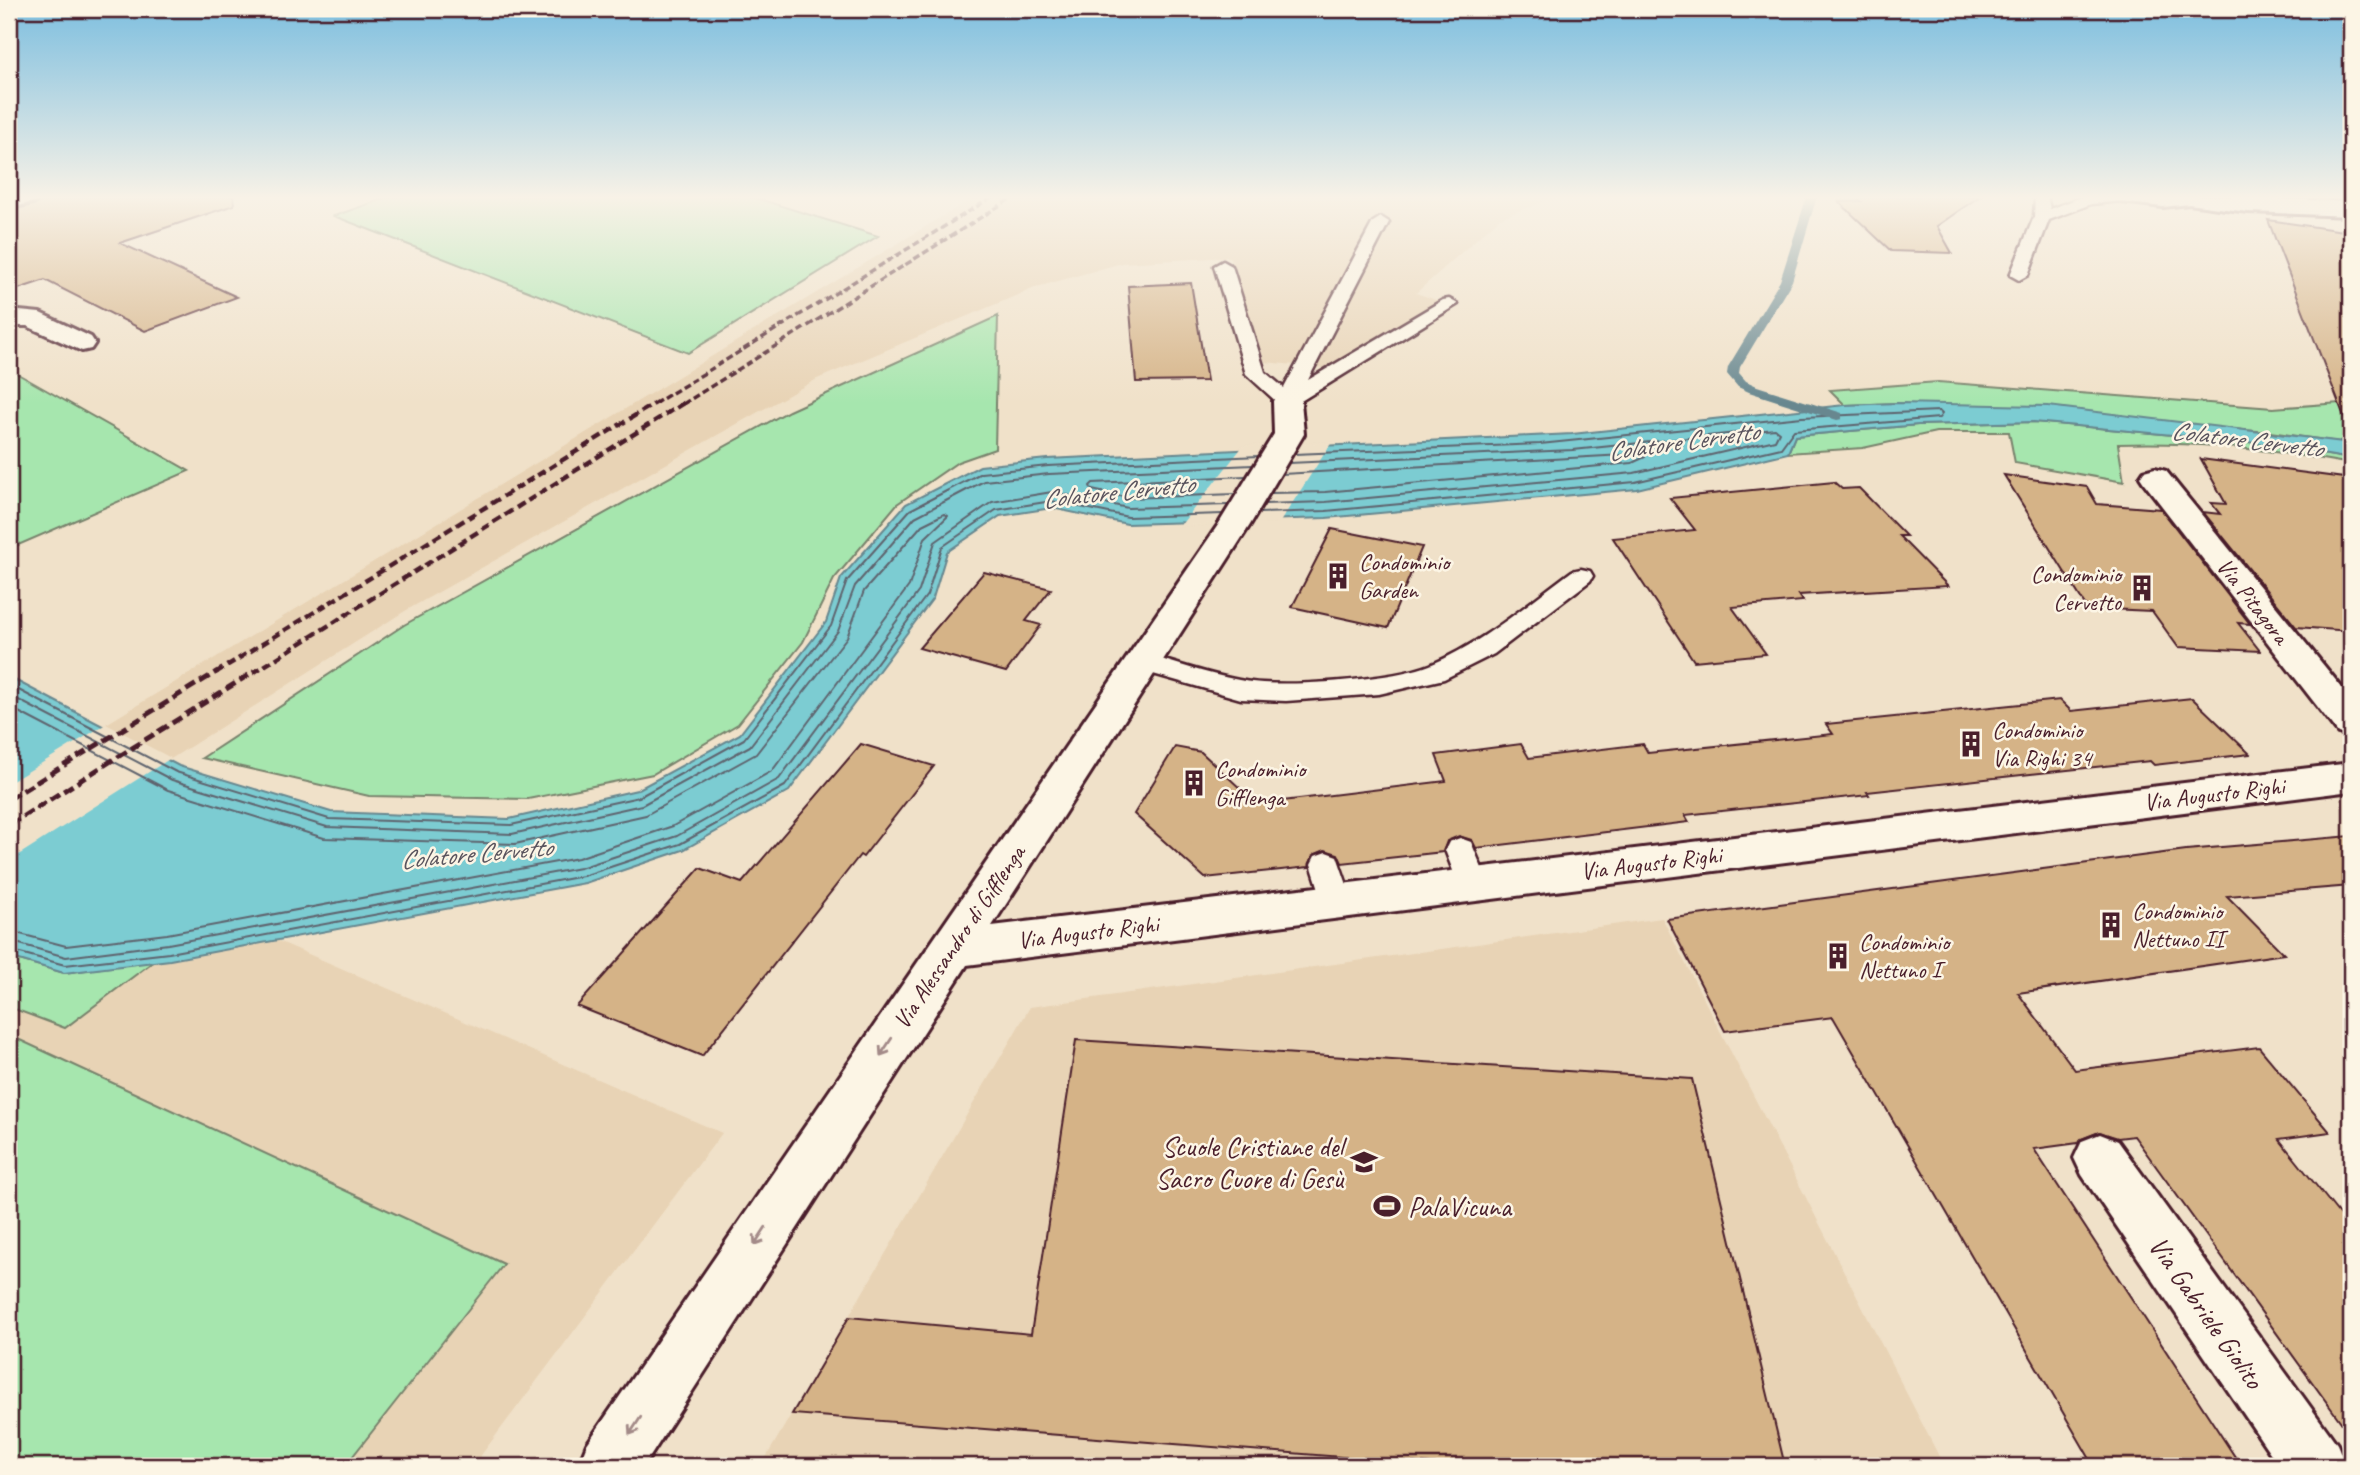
<svg xmlns="http://www.w3.org/2000/svg" width="2360" height="1475" font-family="Caveat,sans-serif">
  <style>
    .built { fill: #e8d3b5 }
    .green { fill: #a6e6ae; stroke: #78826c; stroke-width: 2 }
    .water { fill: #7bccd2; stroke: #67878f; stroke-width: 2 }
    .pier { fill: #f0e1c9 }
    .lines { fill: none; stroke-linecap: round; stroke-linejoin: round }
    .shore { stroke: #5e646e; stroke-width: 2 }
    .stream { fill: #67878f; fill-rule: evenodd }
    .building { fill: #d5b387; stroke: #4a1f2b; stroke-width: 2 }
    .service-casing { stroke: #4a1f2b; stroke-width: 5 }
    .minor-casing { stroke: #4a1f2b; stroke-width: 6 }
    .tertiary-casing { stroke: #4a1f2b; stroke-width: 6 }
    .service { fill: #fcf5e5; fill-rule: evenodd }
    .minor { fill: #fcf5e5; fill-rule: evenodd }
    .tertiary { fill: #fcf5e5; fill-rule: evenodd }
    .rail-far2 { stroke: #4a1f2b; stroke-width: 3.5; stroke-dasharray: 7 3.5; stroke-linecap: butt }
    .rail-far1 { stroke: #4a1f2b; stroke-width: 4.5; stroke-dasharray: 9 4.5; stroke-linecap: butt }
    .rail { stroke: #4a1f2b; stroke-width: 5; stroke-dasharray: 11 5; stroke-linecap: butt }
    .oneway { stroke: #a38a88 }
    .labels { text-anchor: middle; stroke-width: 5; stroke-linejoin: round; paint-order: stroke }
    .poi-label { font-size: 24px; fill: #4a1f2b; stroke: #fcf5e5; text-anchor: start }
    .street-label { font-size: 24px; fill: #4a1f2b; stroke: #fcf5e5 }
    .water-label { font-size: 26px; font-style: italic; fill: #59535d; stroke: #fcf5e5 }
    .near-poi-label { font-size: 28px; fill: #4a1f2b; stroke: #fcf5e5; text-anchor: end }
    .near-street-label { font-size: 28px; fill: #4a1f2b; stroke: #fcf5e5 }
  </style>
  <rect width="100%" height="100%" fill="#f0e1c9"/>
  <filter id="ink" filterUnits="userSpaceOnUse"><feTurbulence type="fractalNoise" baseFrequency=".0143" numOctaves="2"/><feDisplacementMap in="SourceGraphic" scale="14" xChannelSelector="R" yChannelSelector="G"/><feConvolveMatrix kernelMatrix="1 2 1 2 8 2 1 2 1" color-interpolation-filters="sRGB"/></filter>
  <g filter="url(#ink)">
    <!-- built -->
    <path class="built" d="M 976,196 L 1560,196 L 1500,218 L 1416,293 L 1439,301 L 1325,368 L 1265,362 L 1230,257 L 1122,263 L 1037,287 L 817,379 L 405,611 L 9,861 L 9,783 Z
      M 1662,918 L 1944,1466 L 761,1466 L 1030,1007 Z
      M 276,940 L 722,1133 L 473,1466 L 9,1466 L 9,1007 L 65,1028 L 154,961 Z"/>
    <!-- green -->
    <path class="green" d="M 391,196 L 749,196 L 878,236 L 688,353 L 334,216 Z
      M 998,316 L 995,449 L 958,462 L 897,504 L 834,579 L 803,642 L 738,724 L 653,774 L 528,799 L 369,796 L 202,758 L 404,625 L 789,411 Z
      M 9,369 L 189,471 L 9,549 Z
      M 1938,382 L 2273,408 L 2340,403 L 2351,431 L 2339,442 L 2270,432 L 1898,403 L 1845,405 L 1830,390 Z
      M 2034,422 L 2258,443 L 2351,459 L 2351,464 C 2276,450 2195,441 2118,444 L 2124,482 L 2015,463 L 2009,432 L 1936,432 L 1863,448 L 1788,453 L 1795,436 L 1918,425 Z
      M 9,957 L 64,973 L 154,961 L 65,1028 L 9,1007 Z
      M 9,1035 L 504,1264 L 345,1466 L 9,1466 Z"/>
    <!-- water -->
    <path class="water" d="M 1898,403 L 2048,406 L 2351,443 L 2351,459 L 2258,443 L 2034,422 L 1918,425 L 1795,436 L 1788,453 L 1637,489 L 1326,518 L 1127,524 L 1052,508 L 1000,516 L 947,552 L 933,598 L 789,791 L 683,850 L 585,883 L 170,960 L 64,973 L 9,957 L 9,677 L 179,766 L 331,812 L 509,819 L 637,790 L 740,734 L 826,622 L 841,578 L 906,504 L 980,466 L 1047,459 L 1572,434 L 1845,405 Z"/>
    <!-- pier -->
    <path class="pier" d="M 1332,442 L 1280,522 L 1180,526 L 1243,446 Z
      M 106,724 L 171,758 L 9,861 L 9,783 Z"/>
    <g class="lines">
      <!-- shore -->
      <path class="shore" d="M 1271,493 L 1325,492 L 1632,463 L 1645,457 L 1642,454 L 1282,474
        M 1235,494 L 1129,498 L 1092,490 L 1090,486 L 1093,483 L 1246,476
        M 1264,504 L 1325,502 L 1634,473 L 1775,440 L 1779,432 L 1775,429 L 1573,450 L 1289,463
        M 1259,513 L 1326,511 L 1635,482 L 1781,448 L 1794,430 L 1939,418 L 1942,414 L 1939,411 L 1802,417 L 1540,444 L 1294,454
        M 9,685 L 176,772 L 329,819 L 511,825 L 639,797 L 744,739 L 831,626 L 847,581 L 910,510 L 981,473 L 1048,466 L 1259,456
        M 9,695 L 172,780 L 327,827 L 512,834 L 642,805 L 750,746 L 838,631 L 855,586 L 915,517 L 984,481 L 1049,474 L 1253,465
        M 9,707 L 168,790 L 324,838 L 515,844 L 646,815 L 756,754 L 847,637 L 864,591 L 922,525 L 944,514 L 948,516 L 925,538 L 909,586 L 772,771 L 673,826 L 578,858 L 167,934 L 66,946 L 9,931
        M 9,941 L 66,957 L 168,944 L 580,868 L 677,836 L 779,779 L 919,591 L 935,542 L 992,502 L 1052,492 L 1128,508 L 1228,505
        M 9,950 L 65,965 L 169,953 L 583,876 L 680,844 L 785,786 L 927,595 L 942,547 L 996,510 L 1052,501 L 1128,517 L 1223,514"/>
      <!-- stream -->
      <path class="stream" d="M 1807,196 L 1817,196 L 1792,281 L 1740,367 L 1739,373 L 1746,381 L 1757,386 L 1842,413 L 1842,419 L 1837,420 L 1749,392 L 1738,387 L 1727,374 L 1728,367 L 1780,281 Z"/>
    </g>
    <!-- building -->
    <path class="building" d="M 48,196 L 233,196 L 234,205 L 120,243 L 237,297 L 145,331 L 45,280 L 9,292 L 9,211 L 36,204 Z
      M 1855,196 L 1980,196 L 1937,226 L 1952,253 L 1891,251 L 1839,202 L 1861,201 Z
      M 2268,220 L 2351,232 L 2351,423 L 2347,424 Z
      M 1191,283 L 1207,381 L 1136,382 L 1128,286 Z
      M 2201,459 L 2351,479 L 2351,631 L 2296,627 L 2203,512 L 2220,514 L 2211,503 L 2226,504 Z
      M 2004,475 L 2087,487 L 2097,504 L 2161,509 L 2250,624 L 2238,623 L 2260,651 L 2178,647 L 2152,611 L 2087,608 Z
      M 1834,482 L 1842,489 L 1859,488 L 1906,536 L 1899,536 L 1948,586 L 1799,595 L 1803,601 L 1732,607 L 1766,654 L 1694,661 L 1613,538 L 1695,530 L 1670,498 Z
      M 1332,529 L 1422,547 L 1388,628 L 1292,607 Z
      M 984,572 L 1051,589 L 1026,621 L 1041,625 L 1006,672 L 919,648 Z
      M 2192,698 L 2250,754 L 2154,765 L 2150,761 L 1867,792 L 1869,795 L 1685,815 L 1689,822 L 1476,848 L 1472,840 L 1459,836 L 1447,841 L 1443,852 L 1342,863 L 1338,854 L 1325,850 L 1313,855 L 1309,867 L 1205,878 L 1134,814 L 1175,747 L 1201,752 L 1257,804 L 1446,781 L 1436,755 L 1521,744 L 1529,758 L 1643,744 L 1648,753 L 1833,734 L 1826,724 L 2060,700 L 2071,711 Z
      M 861,744 L 934,766 L 863,857 L 860,855 L 702,1056 L 577,1006 L 700,868 L 742,883 Z
      M 2351,836 L 2351,886 L 2227,896 L 2284,954 L 2018,993 L 2075,1070 L 2259,1047 L 2330,1132 L 2279,1139 L 2351,1229 L 2351,1436 L 2134,1136 L 2118,1138 L 2099,1132 L 2081,1139 L 2078,1143 L 2034,1149 L 2241,1466 L 2094,1466 L 1833,1017 L 1725,1031 L 1667,919 L 2186,850 Z
      M 1076,1040 L 1692,1079 L 1785,1466 L 1456,1466 L 792,1414 L 849,1317 L 1031,1334 Z"/>
    <g class="lines">
      <!-- service casing -->
      <g class="service-casing">
        <path id="service" d="M 2035,196 L 2047,196 L 2050,209 L 2084,196 L 2130,196 L 2122,201 L 2091,204 L 2049,220 L 2028,275 L 2019,280 L 2010,275 L 2034,217 Z
          M 1381,217 L 1389,222 L 1308,380 L 1443,300 L 1449,299 L 1458,304 L 1296,404 L 1280,405 L 1246,374 L 1214,266 L 1223,261 L 1232,266 L 1265,372 L 1284,388 L 1373,222 Z
          M 1581,569 L 1590,571 L 1593,576 L 1590,581 L 1494,654 L 1444,679 L 1379,694 L 1286,701 L 1241,699 L 1132,668 L 1128,662 L 1132,656 L 1141,653 C 1173,662 1206,674 1239,680 C 1280,689 1392,680 1430,665 C 1483,643 1527,604 1572,571 Z
          M 1460,838 L 1471,842 L 1489,885 L 1484,894 L 1473,897 L 1462,894 L 1445,850 L 1449,842 Z
          M 1326,852 L 1337,856 L 1353,902 L 1348,911 L 1337,914 L 1326,911 L 1311,864 L 1315,856 Z"/>
      </g>
      <!-- minor casing -->
      <g class="minor-casing">
        <path id="minor" d="M 9,196 L 38,196 L 35,201 L 9,209 Z
          M 9,310 L 40,313 L 91,337 L 95,343 L 91,349 L 82,351 L 27,326 L 9,326 Z
          M 1287,393 L 1297,395 L 1301,401 L 1304,434 L 1250,525 L 992,926 L 2351,763 L 2351,791 L 967,965 L 644,1466 L 578,1466 L 587,1444 L 1218,525 L 1274,434 L 1273,401 L 1277,395 Z
          M 2155,468 L 2166,471 L 2351,699 L 2351,737 L 2338,733 L 2144,483 L 2140,477 L 2144,471 Z
          M 2100,1134 L 2118,1141 L 2337,1444 L 2346,1466 L 2279,1466 L 2082,1175 L 2074,1158 L 2082,1141 Z"/>
      </g>
      <!-- tertiary casing -->
      <g class="tertiary-casing">
        <path id="tertiary" d="M 2110,196 L 2230,196 L 2351,202 L 2351,216 L 2248,212 L 2189,204 L 2163,207 L 2121,202 Z"/>
      </g>
      <!-- service -->
      <use href="#service" class="service"/>
      <!-- minor -->
      <use href="#minor" class="minor"/>
      <!-- tertiary -->
      <use href="#tertiary" class="tertiary"/>
      <!-- rail-far2 -->
      <path class="rail-far2" d="M 654,404 L 994,196
        M 683,404 L 1015,196"/>
      <!-- rail-far1 -->
      <path class="rail-far1" d="M 215,673 L 657,402
        M 253,673 L 685,402"/>
      <!-- rail -->
      <path class="rail" d="M 9,799 L 218,671
        M 9,825 L 255,671"/>
    </g>
    <!-- one-way arrows -->
    <defs><path id="oneway-shaft" d="M-6 0H5M1.5-3L5.5 0L1.5 3" fill="none" stroke-width="1.6" stroke-linecap="round" stroke-linejoin="round" transform="scale(1.75)"/></defs>
    <g class="oneway">
      <use href="#oneway-shaft" transform="translate(886 1047) rotate(123)"/>
      <use href="#oneway-shaft" transform="translate(760 1236) rotate(123)"/>
      <use href="#oneway-shaft" transform="translate(635 1426) rotate(123)"/>
    </g>
  </g>
  <!-- sky -->
  <linearGradient id="sky" x2="0" y2="1"><stop stop-color="#7cbedf"/><stop offset="0.49" stop-color="#f8f2e7"/><stop offset="1" stop-color="#f8f2e7" stop-opacity="0"/></linearGradient>
  <rect width="2360" height="403" fill="url(#sky)"/>
  <!-- icons -->
  <defs>
    <g id="building-bare" transform="scale(2.1)"><path d="M-4-6H4V6H1V3H-1V6H-4ZM-2.5-4.3h1.7v1.8h-1.7ZM.8-4.3h1.7v1.8H.8ZM-2.5-1h1.7V.8h-1.7ZM.8-1h1.7V.8H.8Z" fill="#4a1f2b" stroke="#fcf5e5" stroke-width="2.5" paint-order="stroke"/></g>
    <g id="school-bare" transform="scale(2.1)"><path d="M0-5L7-2L0 1L-7-2ZM-4 1L0 2.5L4 1V4Q0 6-4 4Z" fill="#4a1f2b" stroke="#fcf5e5" stroke-width="2.5" paint-order="stroke"/></g>
    <g id="stadium-bare" transform="scale(2.1)"><path d="M0-5a6.5 5 0 1 0 0 10a6.5 5 0 1 0 0-10ZM-3.5-1.8h7v3.6h-7Z" fill="#4a1f2b" stroke="#fcf5e5" stroke-width="2.5" paint-order="stroke"/></g>
  </defs>
  <g fill-rule="evenodd">
    <use href="#building-bare" x="1338" y="576"/>
    <use href="#building-bare" x="2142" y="588"/>
    <use href="#building-bare" x="1971" y="744"/>
    <use href="#building-bare" x="1194" y="783"/>
    <use href="#building-bare" x="2111" y="925"/>
    <use href="#building-bare" x="1838" y="956"/>
    <use href="#school-bare" x="1364" y="1162"/>
    <use href="#stadium-bare" x="1387" y="1206"/>
  </g>
  <g class="labels">
    <!-- poi labels -->
    <g class="poi-label">
      <text x="1359" y="570">Condominio<tspan x="1359" dy="28">Garden</tspan></text>
      <text x="2121" y="582" text-anchor="end">Condominio<tspan x="2121" dy="28">Cervetto</tspan></text>
      <text x="1992" y="738">Condominio<tspan x="1992" dy="28">Via Righi 34</tspan></text>
      <text x="1215" y="777">Condominio<tspan x="1215" dy="28">Gifflenga</tspan></text>
      <text x="2132" y="919">Condominio<tspan x="2132" dy="28">Nettuno II</tspan></text>
      <text x="1859" y="950">Condominio<tspan x="1859" dy="28">Nettuno I</tspan></text>
    </g>
    <!-- street labels -->
    <g class="street-label">
      <text transform="translate(2253 601) rotate(52)" y="8">Via Pitagora</text>
      <text transform="translate(2214 794) rotate(-7)" y="8">Via Augusto Righi</text>
      <text transform="translate(1651 863) rotate(-7)" y="8">Via Augusto Righi</text>
      <text transform="translate(1088 932) rotate(-7)" y="8">Via Augusto Righi</text>
      <text transform="translate(959 937) rotate(-56)" y="8">Via Alessandro di Gifflenga</text>
    </g>
    <!-- water labels -->
    <g class="water-label">
      <text transform="translate(2247 439) rotate(7)" y="9">Colatore Cervetto</text>
      <text transform="translate(1683 441) rotate(-8)" y="9">Colatore Cervetto</text>
      <text transform="translate(1118 491) rotate(-6)" y="9">Colatore Cervetto</text>
      <text transform="translate(476 853) rotate(-5)" y="9">Colatore Cervetto</text>
    </g>
    <!-- near-poi labels -->
    <g class="near-poi-label">
      <text x="1343" y="1156">Scuole Cristiane del<tspan x="1343" dy="32">Sacro Cuore di Gesù</tspan></text>
      <text x="1408" y="1216" text-anchor="start">PalaVicuna</text>
    </g>
    <!-- near-street labels -->
    <g class="near-street-label">
      <text transform="translate(2207 1312) rotate(55)" y="10">Via Gabriele Giolito</text>
    </g>
  </g>
  <!-- margin -->
  <rect width="2360" height="1475" fill="none" stroke="#fcf5e5" stroke-width="35"/>
  <rect x="18" y="18" width="2325" height="1440" fill="none" stroke="#4a1f2b" stroke-width="2.5" filter="url(#ink)"/>
</svg>
